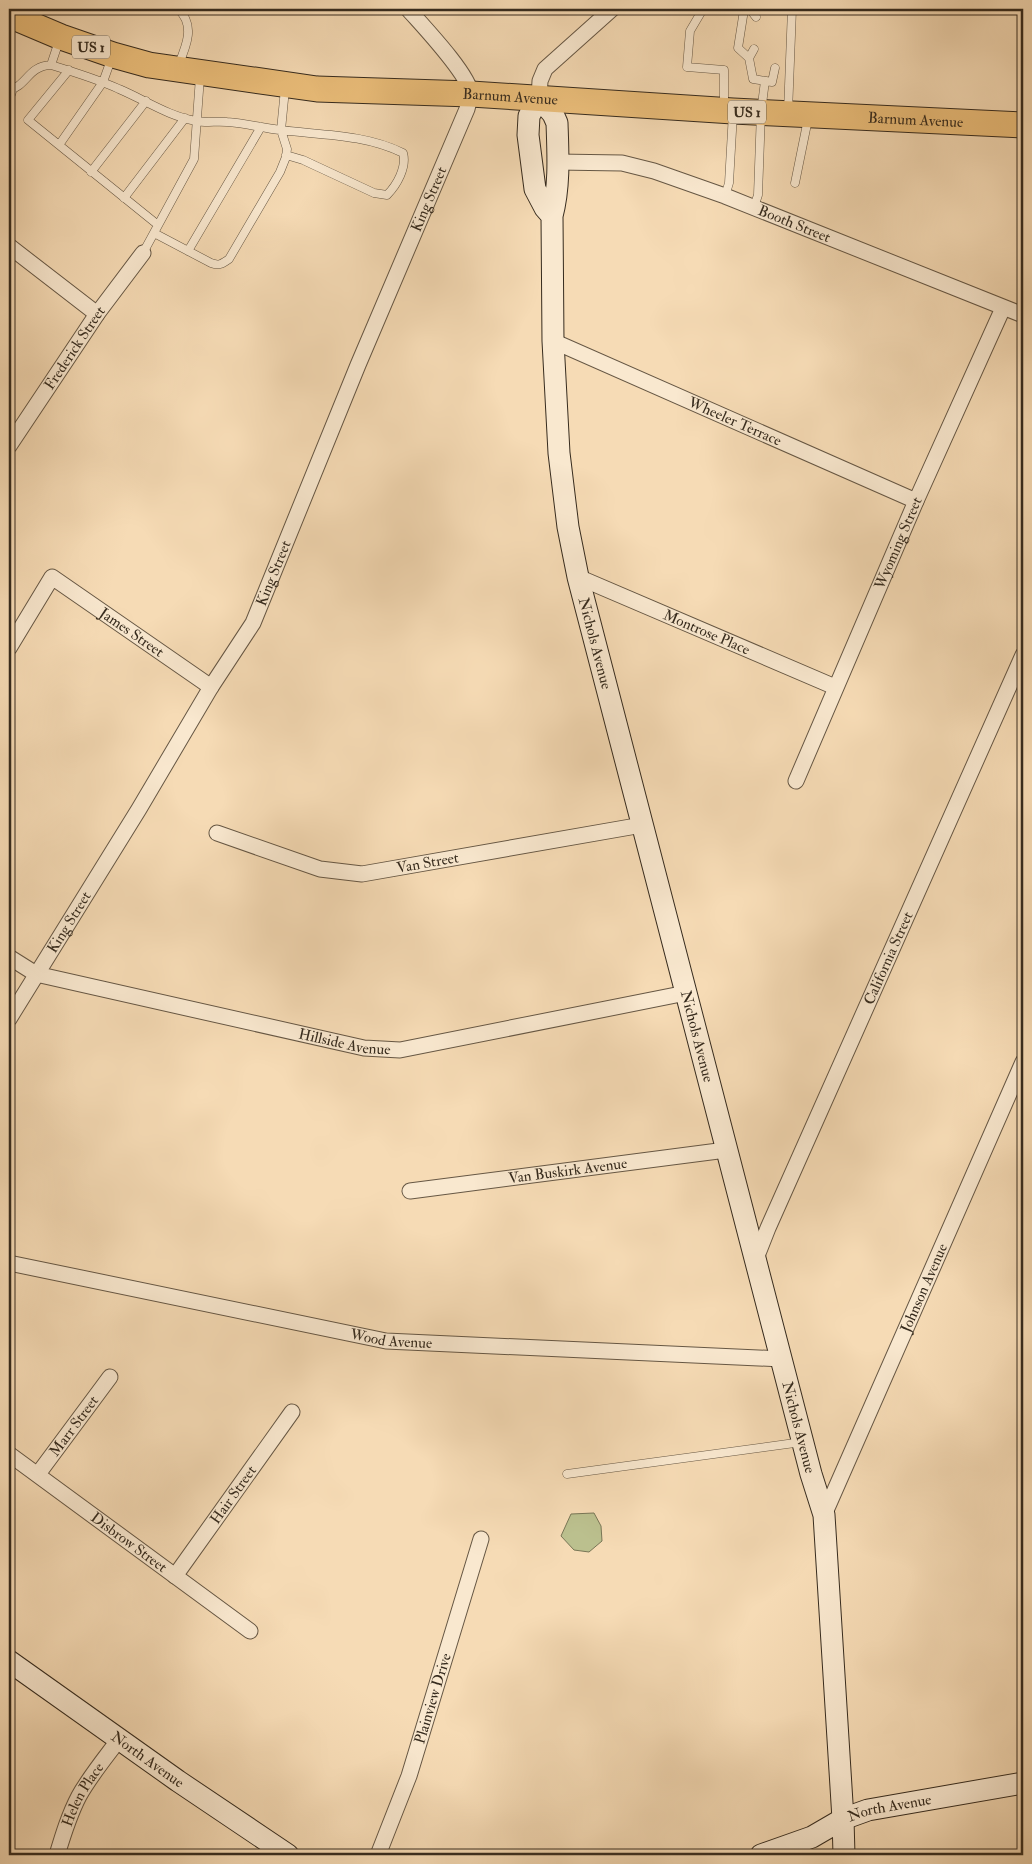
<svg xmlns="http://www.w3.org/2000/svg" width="1032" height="1864" font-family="'IM FELL Double Pica',serif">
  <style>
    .green { fill: #bbc08e; stroke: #787656 }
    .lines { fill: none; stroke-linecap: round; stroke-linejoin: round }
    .lane-casing { stroke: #665744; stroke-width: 9 }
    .street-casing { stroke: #665744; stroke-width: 17 }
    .secondary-casing { stroke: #362b1e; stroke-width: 23 }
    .primary-casing { stroke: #362b1e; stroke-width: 27 }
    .lane { stroke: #f9e8cf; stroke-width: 8 }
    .street { stroke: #f9e8cf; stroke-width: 15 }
    .secondary { stroke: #f9e8cf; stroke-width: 21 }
    .primary { stroke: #ebbe7a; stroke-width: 25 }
    .labels { text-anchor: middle; stroke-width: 4; stroke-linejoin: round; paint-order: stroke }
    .shield { fill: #f9e8cf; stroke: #706453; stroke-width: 1 }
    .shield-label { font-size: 14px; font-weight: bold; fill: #362b1e }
    .street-label { font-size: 15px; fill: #362b1e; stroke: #f9e8cf }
  </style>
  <rect width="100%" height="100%" fill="#f6dbb5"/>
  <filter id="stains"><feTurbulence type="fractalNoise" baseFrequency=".004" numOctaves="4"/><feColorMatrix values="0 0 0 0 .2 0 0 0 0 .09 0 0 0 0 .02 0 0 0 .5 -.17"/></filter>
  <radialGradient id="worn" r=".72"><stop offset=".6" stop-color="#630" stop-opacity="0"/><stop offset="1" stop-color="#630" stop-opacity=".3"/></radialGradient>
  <!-- green -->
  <path class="green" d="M 594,1513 L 601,1526 L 602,1541 L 589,1552 L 574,1550 L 561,1536 L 571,1514 Z"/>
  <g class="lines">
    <!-- lane casing -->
    <g class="lane-casing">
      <path id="lane" d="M 703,9 L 690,31 L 687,67 L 724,70 L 724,106
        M 750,9 L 756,17
        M 744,10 L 738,48 L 749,58 L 753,79 L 772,82 L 775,68
        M 59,41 L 51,65 C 74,72 97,79 119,89 C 145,100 168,116 196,121 C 206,123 217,121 227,122 C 245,123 262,128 280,130 C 320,135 365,134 403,153 C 407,167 397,185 387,195 L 374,193 L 303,160 L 286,155
        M 749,58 L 754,49
        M 178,66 C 186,47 196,25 178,9
        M 69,70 L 28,120 L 158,225
        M 9,90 C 27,86 28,66 51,65
        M 9,100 L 13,89
        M 788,112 L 792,9
        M 59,145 L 103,82 L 112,57
        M 91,172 L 146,101
        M 795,183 L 808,119
        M 725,196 L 729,183 L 733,113
        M 124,198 L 185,118
        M 754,207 L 758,195 L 761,112 L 765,81
        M 154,233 L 211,263 C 219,266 222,264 229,259 L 280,172 L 286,157 L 287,149 L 281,130 L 285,89
        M 188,251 L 261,127
        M 143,253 L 194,159 L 200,77
        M 567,1474 L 802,1442"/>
    </g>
    <!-- street casing -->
    <g class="street-casing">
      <g id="street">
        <path d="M 539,98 L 540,81 L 545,69 L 612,9"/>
        <path id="s1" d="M 557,162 L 622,163 L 654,171 L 725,196 L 1023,315"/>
        <path d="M 9,246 L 97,314"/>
        <path id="s2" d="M 553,341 L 916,501"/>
        <path id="s3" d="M 9,446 L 97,314 L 143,253"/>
        <path id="s4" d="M 578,577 L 835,687"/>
        <path id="s5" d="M 9,648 L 52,577 L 211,687"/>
        <path id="s6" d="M 796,781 L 916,501 L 1003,308"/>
        <path id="s7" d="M 217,833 L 320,869 L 362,874 L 642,825"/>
        <path id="s8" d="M 9,957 L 36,974 L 364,1048 L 400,1050 L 686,993"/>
        <path id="s9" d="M 9,1019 L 139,809 L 211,687 L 253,623 L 358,365 L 467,109 C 468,104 471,98 471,94 C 469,74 422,25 408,9"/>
        <path id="s10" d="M 410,1191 L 726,1150"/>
        <path id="s11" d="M 755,1261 L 768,1228 L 1023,655"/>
        <path id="s12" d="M 9,1263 L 386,1341 L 782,1359"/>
        <path id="s13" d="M 9,1454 L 250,1631"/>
        <path id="s14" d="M 38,1474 L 110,1377"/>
        <path id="s15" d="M 824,1515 L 1023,1062"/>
        <path id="s16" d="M 175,1576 L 292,1412"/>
        <path id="s17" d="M 57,1855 C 63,1835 69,1815 79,1796 C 90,1776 106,1757 120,1738"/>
        <path id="s18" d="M 378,1855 L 409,1776 L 481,1539"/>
      </g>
    </g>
    <!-- secondary casing -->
    <g class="secondary-casing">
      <g id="secondary">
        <path id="s19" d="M 552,216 L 545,208 L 535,189 L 528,135 L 529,116 L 539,98 L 553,114 L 557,123 C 558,153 560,186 552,216 L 553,341 L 559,453 L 568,527 L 578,577 L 811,1474 L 824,1515 L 843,1819 L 844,1855"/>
        <path id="s20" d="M 9,1661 L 178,1781 L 288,1855"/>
        <path id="s21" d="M 761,1855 L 812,1837 L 843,1819 L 868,1810 L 1023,1783"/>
      </g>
    </g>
    <!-- primary casing -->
    <g class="primary-casing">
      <g id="primary">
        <path id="s22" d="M 9,15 L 61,37 L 113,55 L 149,65 L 317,89 L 471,94 L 733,111 L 1023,125"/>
      </g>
    </g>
    <!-- lane -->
    <use href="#lane" class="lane"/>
    <!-- street -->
    <use href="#street" class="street"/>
    <!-- secondary -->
    <use href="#secondary" class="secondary"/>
    <!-- primary -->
    <use href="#primary" class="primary"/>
  </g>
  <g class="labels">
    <!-- shield labels -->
    <g class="shield">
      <rect x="72" y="35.5" width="38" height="23" rx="4"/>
      <rect x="728" y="100.5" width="38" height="23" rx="4"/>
    </g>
    <g class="shield-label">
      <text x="91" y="52">US 1</text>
      <text x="747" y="117">US 1</text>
    </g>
    <!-- street labels -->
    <g class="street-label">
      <text dy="5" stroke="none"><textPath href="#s22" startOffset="512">Barnum Avenue</textPath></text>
      <text dy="5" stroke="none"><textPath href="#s22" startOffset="918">Barnum Avenue</textPath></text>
      <text dy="5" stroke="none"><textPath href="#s9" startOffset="924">King Street</textPath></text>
      <text dy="5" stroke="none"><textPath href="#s1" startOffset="248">Booth Street</textPath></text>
      <text dy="5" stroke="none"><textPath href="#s3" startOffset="118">Frederick Street</textPath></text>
      <text dy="5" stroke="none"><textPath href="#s2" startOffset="199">Wheeler Terrace</textPath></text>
      <text dy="5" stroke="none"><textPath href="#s6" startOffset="259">Wyoming Street</textPath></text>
      <text dy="5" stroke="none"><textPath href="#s9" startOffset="519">King Street</textPath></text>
      <text dy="5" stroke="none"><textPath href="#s5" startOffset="180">James Street</textPath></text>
      <text dy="5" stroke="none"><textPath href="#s4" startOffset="140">Montrose Place</textPath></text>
      <text dy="5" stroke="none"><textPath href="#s19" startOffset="682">Nichols Avenue</textPath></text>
      <text dy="5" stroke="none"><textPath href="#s7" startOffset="218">Van Street</textPath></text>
      <text dy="5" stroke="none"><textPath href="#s9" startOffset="114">King Street</textPath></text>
      <text dy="5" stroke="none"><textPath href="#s11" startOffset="331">California Street</textPath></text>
      <text dy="5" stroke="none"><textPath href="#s19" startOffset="1088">Nichols Avenue</textPath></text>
      <text dy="5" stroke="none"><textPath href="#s8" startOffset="348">Hillside Avenue</textPath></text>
      <text dy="5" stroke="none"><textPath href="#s10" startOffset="159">Van Buskirk Avenue</textPath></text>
      <text dy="5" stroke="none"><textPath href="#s15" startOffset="248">Johnson Avenue</textPath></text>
      <text dy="5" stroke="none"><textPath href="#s12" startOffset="390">Wood Avenue</textPath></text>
      <text dy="5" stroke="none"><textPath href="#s14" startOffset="60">Marr Street</textPath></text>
      <text dy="5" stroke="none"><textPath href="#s19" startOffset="1492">Nichols Avenue</textPath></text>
      <text dy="5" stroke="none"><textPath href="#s16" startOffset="100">Hair Street</textPath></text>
      <text dy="5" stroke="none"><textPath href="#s13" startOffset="149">Disbrow Street</textPath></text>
      <text dy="5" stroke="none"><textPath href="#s18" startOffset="166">Plainview Drive</textPath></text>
      <text dy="5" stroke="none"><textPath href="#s20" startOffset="170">North Avenue</textPath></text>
      <text dy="5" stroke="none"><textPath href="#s17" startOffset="66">Helen Place</textPath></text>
      <text dy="5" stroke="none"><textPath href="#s21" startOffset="138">North Avenue</textPath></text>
    </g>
  </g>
  <!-- margin -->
  <rect width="1032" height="1864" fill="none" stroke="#f6dbb5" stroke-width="30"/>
  <rect x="10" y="10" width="1012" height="1844" fill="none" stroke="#362b1e" stroke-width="2.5"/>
  <rect x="15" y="15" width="1002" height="1834" fill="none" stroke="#362b1e"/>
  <rect width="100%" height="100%" filter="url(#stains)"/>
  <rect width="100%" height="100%" fill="url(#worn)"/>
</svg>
